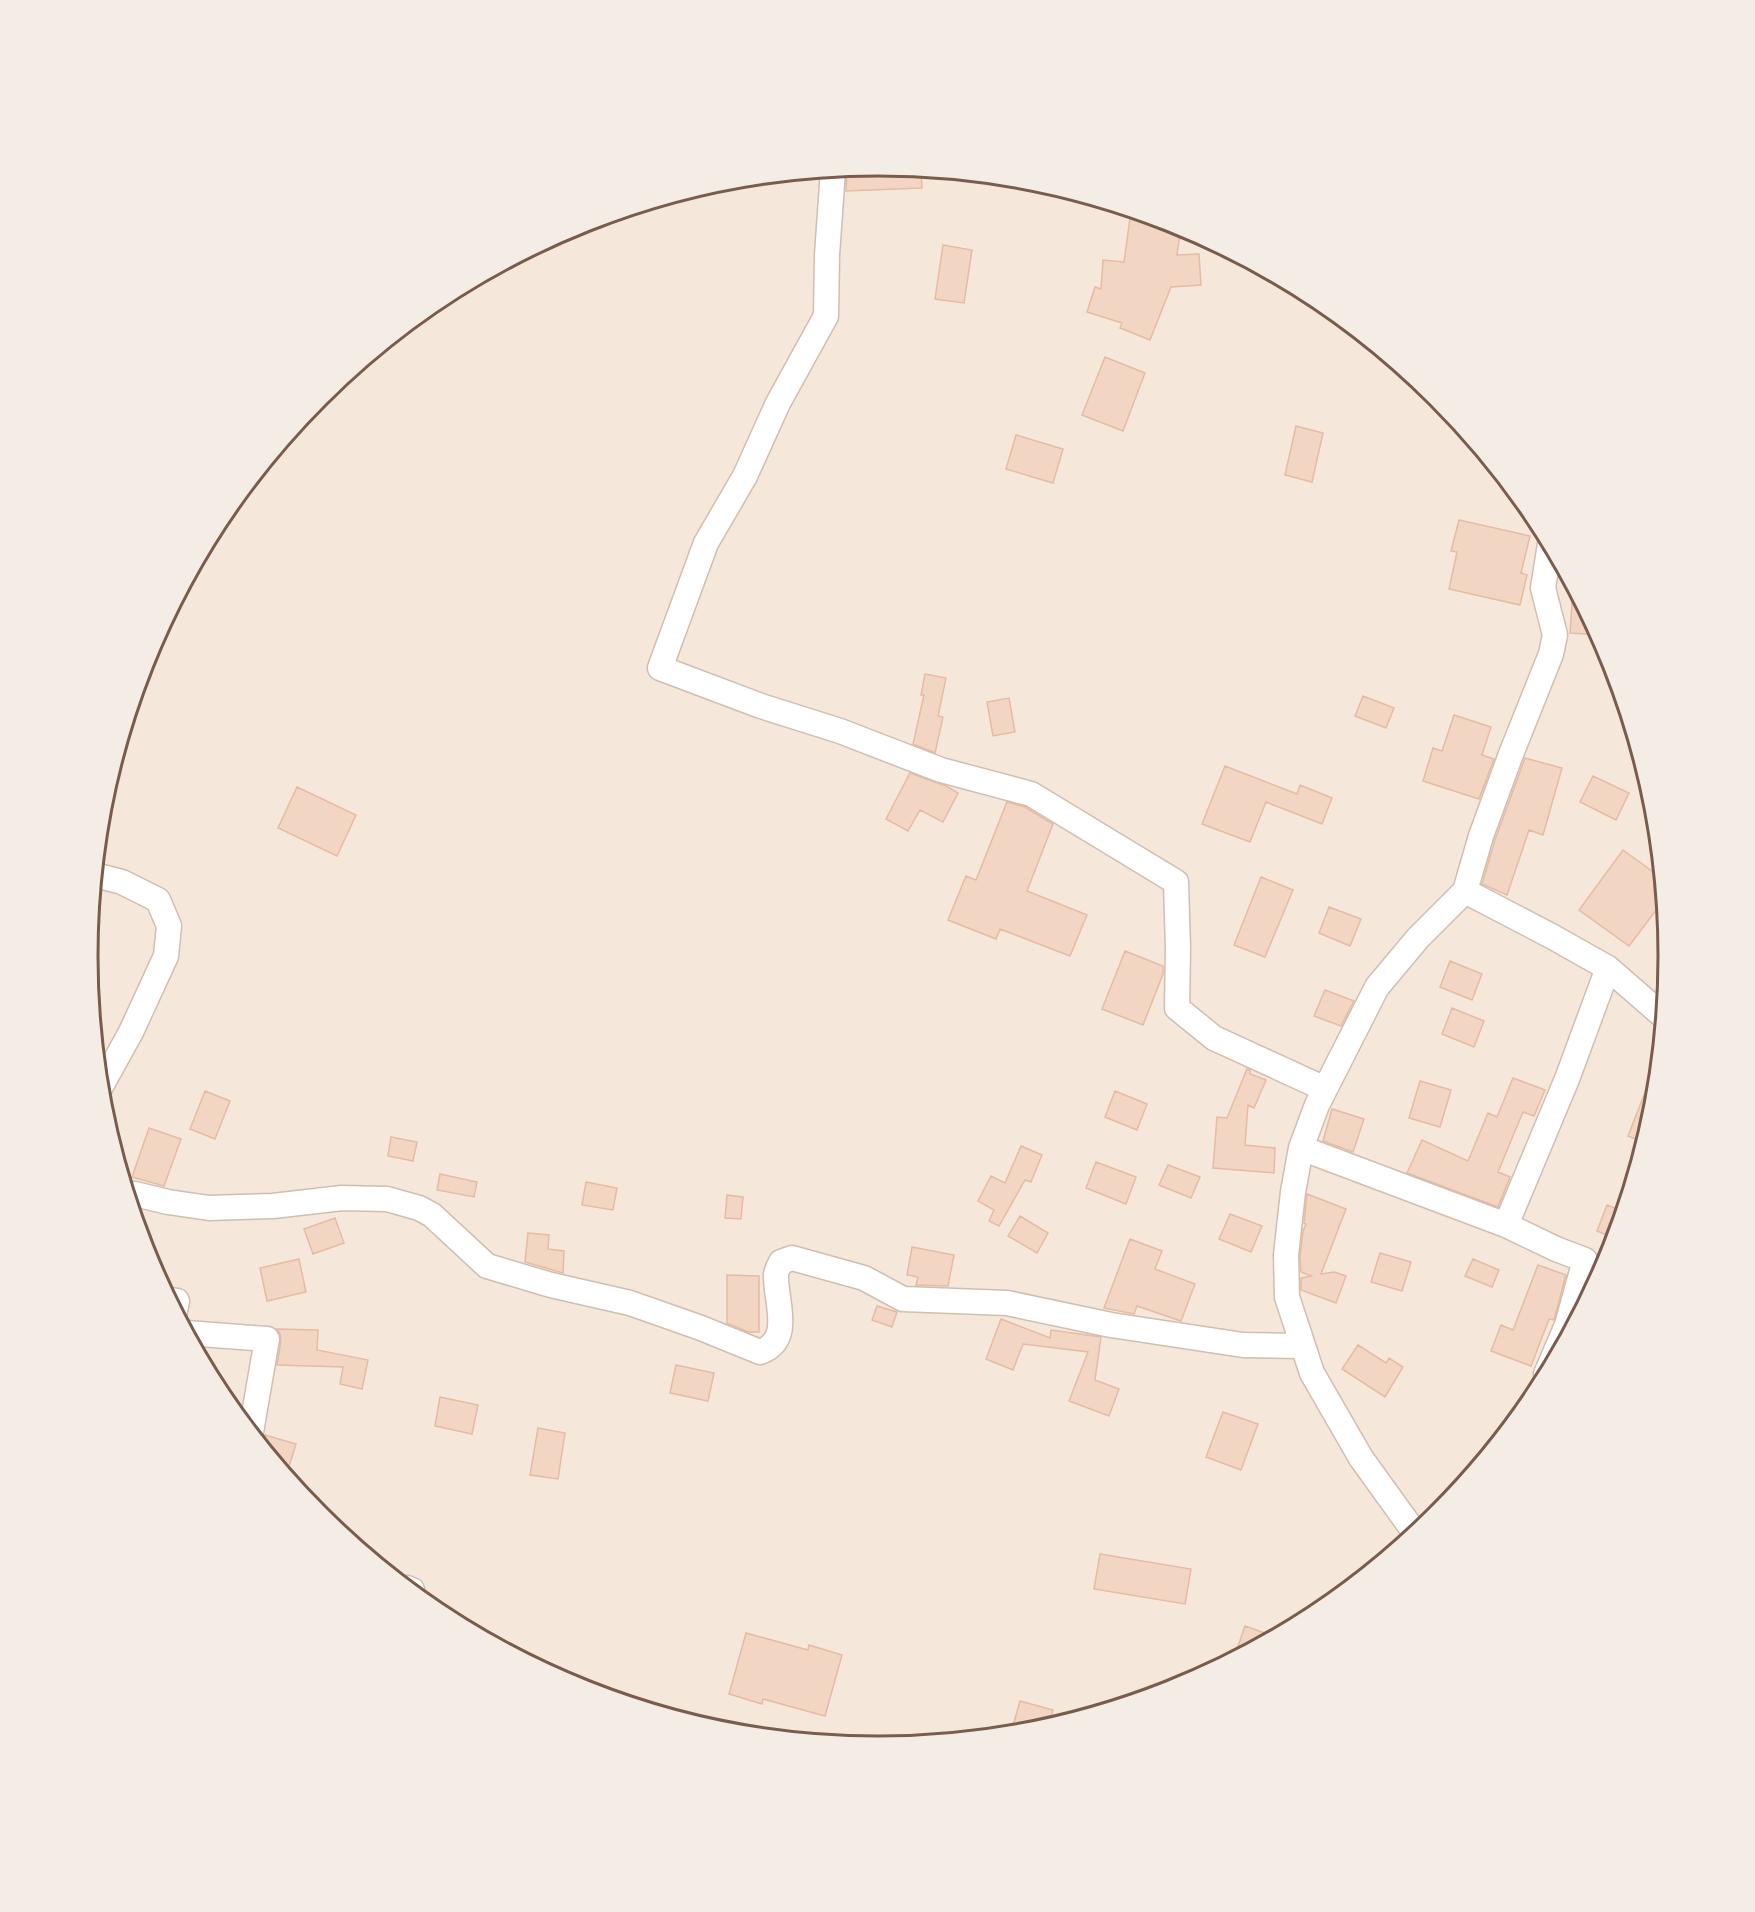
<svg xmlns="http://www.w3.org/2000/svg" width="1755" height="1912" font-family="Mulish,sans-serif">
  <style>
    .residential { fill: #f5e8da }
    .building { fill: #f3d5c3; stroke: #e6bba3; stroke-width: 1.5 }
    .lines { fill: none; stroke-linecap: round; stroke-linejoin: round }
    .minor-casing { stroke: #d1beb0; stroke-width: 27 }
    .minor { stroke: #fff; stroke-width: 24 }
    .rim { fill: none; stroke: #7a5c4d; stroke-width: 3 }
  </style>
  <rect width="100%" height="100%" fill="#fdf6ec"/>
  <!-- residential -->
  <path class="residential" d="M89 956a788 788 0 1 1 1576 0a788 788 0 1 1-1576 0Z"/>
  <!-- building -->
  <path class="building" d="M 878,166 L 921,170 L 922,188 L 846,191 L 847,169 Z
    M 1131,211 L 1181,226 L 1177,255 L 1199,254 L 1201,285 L 1171,287 L 1150,340 L 1120,328 L 1122,323 L 1087,312 L 1095,287 L 1101,289 L 1103,260 L 1124,262 Z
    M 943,245 L 972,250 L 964,303 L 935,299 Z
    M 1105,357 L 1145,373 L 1123,431 L 1082,415 Z
    M 1296,426 L 1323,433 L 1312,482 L 1285,475 Z
    M 1016,435 L 1063,449 L 1053,483 L 1006,469 Z
    M 1459,520 L 1530,536 L 1521,573 L 1527,575 L 1520,605 L 1449,589 L 1457,552 L 1451,551 Z
    M 1573,589 L 1587,614 L 1598,635 L 1570,633 Z
    M 925,674 L 946,678 L 938,716 L 943,717 L 935,753 L 913,744 L 924,695 L 921,695 Z
    M 1363,696 L 1394,708 L 1386,728 L 1355,716 Z
    M 1009,698 L 1015,732 L 993,736 L 987,702 Z
    M 1454,715 L 1491,727 L 1482,755 L 1494,759 L 1479,799 L 1423,781 L 1433,748 L 1442,751 Z
    M 1525,758 L 1562,768 L 1543,835 L 1529,830 L 1507,895 L 1482,884 L 1495,840 Z
    M 1225,766 L 1297,794 L 1300,785 L 1332,798 L 1322,824 L 1266,802 L 1250,842 L 1202,824 Z
    M 910,773 L 946,786 L 958,793 L 943,822 L 920,810 L 908,831 L 886,819 Z
    M 1593,776 L 1629,793 L 1616,820 L 1580,802 Z
    M 297,787 L 356,815 L 337,856 L 278,828 Z
    M 1007,802 L 1025,807 L 1053,824 L 1027,891 L 1087,915 L 1070,956 L 1000,929 L 996,939 L 948,920 L 966,876 L 976,880 Z
    M 1623,850 L 1660,877 L 1663,901 L 1629,946 L 1579,910 Z
    M 1261,877 L 1293,890 L 1265,957 L 1234,945 Z
    M 1329,907 L 1361,919 L 1350,946 L 1319,933 Z
    M 1125,951 L 1163,966 L 1163,974 L 1143,1025 L 1102,1009 Z
    M 1450,961 L 1482,974 L 1472,1000 L 1440,987 Z
    M 1325,990 L 1354,1001 L 1341,1026 L 1314,1016 Z
    M 1452,1008 L 1484,1021 L 1474,1047 L 1442,1034 Z
    M 1247,1069 L 1250,1070 L 1250,1074 L 1266,1080 L 1254,1108 L 1248,1105 L 1245,1145 L 1275,1148 L 1274,1173 L 1213,1168 L 1217,1117 L 1227,1118 Z
    M 1513,1078 L 1545,1090 L 1534,1116 L 1523,1112 L 1498,1172 L 1510,1177 L 1498,1207 L 1407,1173 L 1422,1140 L 1468,1161 L 1488,1113 L 1497,1117 Z
    M 1420,1081 L 1451,1090 L 1440,1127 L 1409,1118 Z
    M 1646,1090 L 1654,1093 L 1653,1111 L 1643,1142 L 1628,1136 Z
    M 205,1091 L 230,1101 L 215,1139 L 190,1129 Z
    M 1115,1091 L 1147,1104 L 1137,1130 L 1105,1117 Z
    M 1332,1109 L 1364,1119 L 1353,1152 L 1323,1141 Z
    M 149,1128 L 181,1139 L 164,1186 L 132,1177 Z
    M 391,1137 L 417,1142 L 413,1161 L 388,1156 Z
    M 1021,1146 L 1042,1155 L 1031,1182 L 1025,1180 L 999,1226 L 989,1221 L 994,1210 L 978,1201 L 991,1176 L 1005,1183 Z
    M 1096,1162 L 1136,1177 L 1126,1204 L 1086,1188 Z
    M 1168,1165 L 1200,1177 L 1191,1198 L 1159,1185 Z
    M 440,1174 L 477,1182 L 474,1197 L 437,1190 Z
    M 586,1182 L 617,1188 L 613,1210 L 582,1205 Z
    M 1307,1194 L 1346,1209 L 1321,1274 L 1334,1272 L 1346,1276 L 1336,1303 L 1301,1290 L 1301,1278 L 1311,1276 L 1301,1272 L 1300,1256 L 1303,1231 L 1306,1224 L 1304,1223 Z
    M 727,1195 L 743,1197 L 741,1219 L 725,1218 Z
    M 1607,1205 L 1622,1211 L 1614,1238 L 1597,1231 Z
    M 1230,1214 L 1262,1226 L 1251,1252 L 1219,1239 Z
    M 1020,1216 L 1048,1233 L 1037,1253 L 1008,1236 Z
    M 335,1218 L 344,1243 L 313,1254 L 304,1229 Z
    M 528,1233 L 549,1235 L 548,1249 L 564,1251 L 563,1273 L 525,1262 Z
    M 1130,1239 L 1162,1251 L 1155,1269 L 1195,1284 L 1181,1321 L 1137,1306 L 1134,1314 L 1104,1308 Z
    M 912,1247 L 954,1255 L 948,1286 L 916,1285 L 918,1277 L 907,1275 Z
    M 1380,1253 L 1411,1262 L 1402,1291 L 1371,1282 Z
    M 299,1259 L 306,1292 L 267,1301 L 260,1268 Z
    M 1473,1259 L 1499,1270 L 1492,1287 L 1465,1276 Z
    M 1538,1265 L 1566,1275 L 1554,1320 L 1549,1319 L 1531,1366 L 1491,1351 L 1501,1325 L 1513,1330 Z
    M 727,1275 L 759,1276 L 759,1332 L 748,1332 L 727,1323 Z
    M 877,1306 L 897,1312 L 892,1327 L 872,1320 Z
    M 1001,1319 L 1050,1338 L 1051,1330 L 1101,1337 L 1095,1380 L 1119,1389 L 1109,1416 L 1069,1401 L 1088,1352 L 1023,1344 L 1013,1370 L 986,1359 Z
    M 277,1329 L 318,1330 L 317,1350 L 368,1360 L 362,1389 L 340,1384 L 343,1367 L 277,1365 L 281,1341 L 280,1334 Z
    M 1358,1345 L 1386,1363 L 1389,1358 L 1403,1367 L 1385,1397 L 1342,1369 Z
    M 676,1365 L 714,1373 L 708,1401 L 670,1393 Z
    M 440,1397 L 478,1405 L 472,1434 L 435,1426 Z
    M 1223,1412 L 1258,1424 L 1241,1470 L 1206,1457 Z
    M 538,1428 L 565,1433 L 558,1479 L 530,1475 Z
    M 265,1435 L 296,1444 L 286,1476 L 259,1443 Z
    M 1100,1554 L 1191,1569 L 1185,1604 L 1094,1589 Z
    M 1245,1626 L 1273,1636 L 1234,1658 Z
    M 746,1633 L 808,1650 L 809,1645 L 842,1655 L 825,1716 L 763,1699 L 762,1704 L 729,1694 Z
    M 1020,1701 L 1053,1710 L 1049,1726 L 1031,1731 L 1011,1733 Z"/>
  <g class="lines">
    <!-- minor casing -->
    <g class="minor-casing">
      <path id="minor" d="M 833,170 L 827,255 L 826,316 L 778,403 L 745,476 L 706,543 L 660,668 L 761,706 L 840,731 L 941,770 L 1031,794 L 1176,882 L 1178,949 L 1177,1008 L 1214,1038 L 1325,1089
        M 95,875 L 122,882 L 158,900 L 169,926 L 166,956 L 131,1032 L 100,1088
        M 1465,891 L 1553,937 L 1608,968 L 1662,1015
        M 1301,1148 L 1506,1225 L 1556,1249 L 1585,1260 L 1567,1325 L 1546,1374
        M 135,1194 L 168,1202 L 209,1208 L 273,1206 L 342,1198 L 387,1199 L 419,1208 L 432,1215 L 487,1266 L 551,1285 L 630,1303 L 701,1328 L 760,1352 C 794,1340 775,1301 776,1275 C 776,1271 779,1266 781,1262 L 792,1258 L 864,1278 L 903,1299 L 1007,1303 L 1111,1325 L 1243,1345 L 1303,1346
        M 1506,1225 L 1567,1079 L 1608,968
        M 169,1300 L 177,1301 L 175,1311
        M 187,1333 L 267,1339 L 251,1432
        M 1415,1533 L 1361,1458 L 1312,1373 L 1287,1297 L 1286,1255 L 1293,1192 L 1301,1148 L 1317,1105 L 1377,987 L 1418,938 L 1465,891 L 1481,836 L 1511,754 L 1551,654 L 1555,635 L 1543,588 L 1550,544
        M 407,1588 L 412,1590"/>
    </g>
    <!-- minor -->
    <use href="#minor" class="minor"/>
  </g>
  <!-- crop -->
  <path d="M0 0H1755V1912H0ZM98 956a780 780 0 1 1 1560 0a780 780 0 1 1-1560 0Z" fill="#f4ede6" fill-rule="evenodd"/>
  <path class="rim" d="M98 956a780 780 0 1 1 1560 0a780 780 0 1 1-1560 0Z"/>
</svg>
